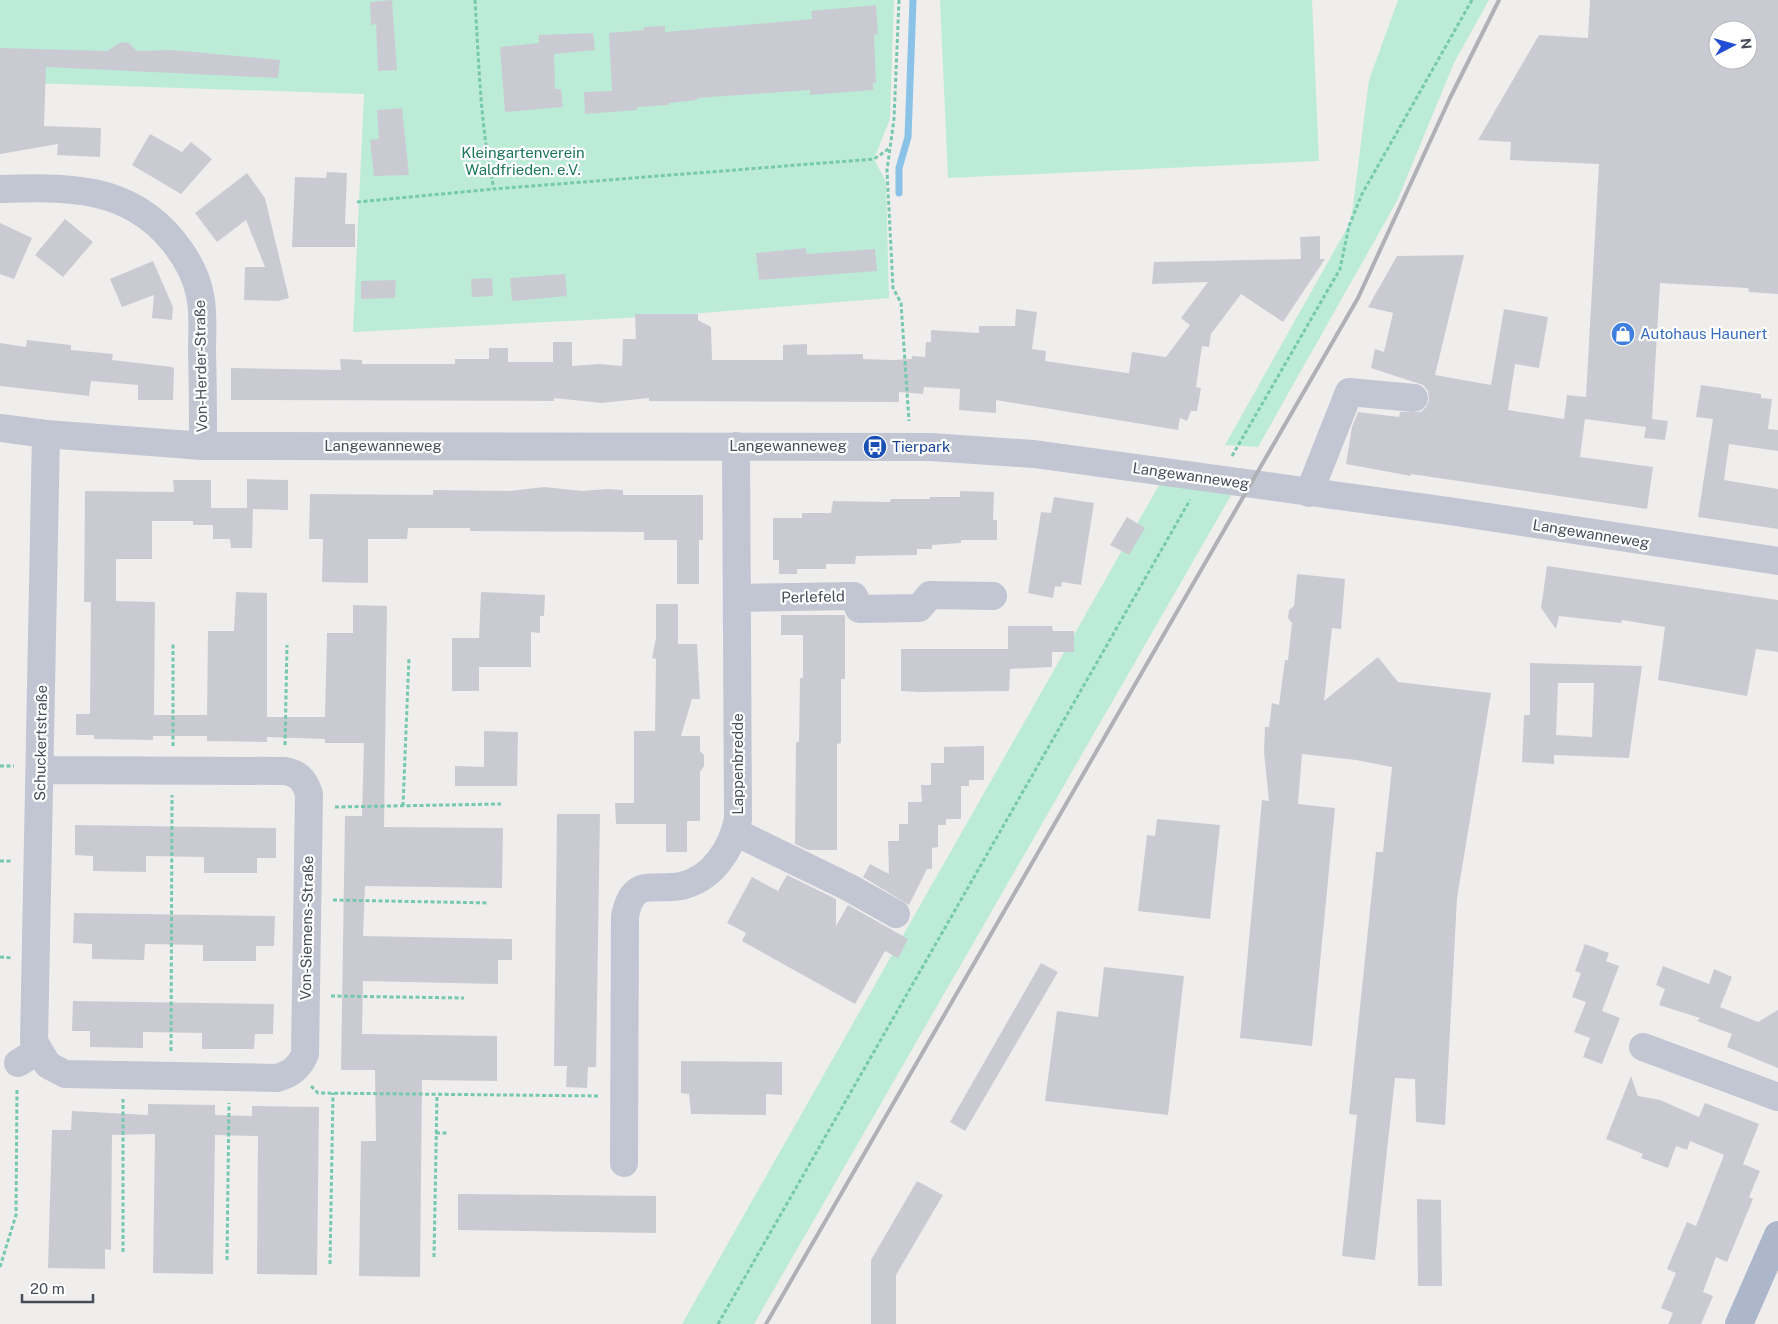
<svg xmlns="http://www.w3.org/2000/svg" width="1778" height="1324" font-family="'Public Sans',sans-serif">
  <style>
    .green { fill: #bcecd8 }
    .lines { fill: none; stroke-linecap: round; stroke-linejoin: round }
    .stream { stroke: #8bc2e7; stroke-width: 7 }
    .building { fill: #cacbd2; fill-rule: evenodd }
    .path { stroke: #76c8af; stroke-width: 3; stroke-dasharray: 4 2.5; stroke-linecap: butt }
    .minor { stroke: #c1c6d2; stroke-width: 28 }
    .major { stroke: #adb7cb; stroke-width: 28 }
    .rail { stroke: #afb1b7; stroke-width: 4 }
    .labels { text-anchor: middle; stroke-width: 4.5; stroke-linejoin: round; paint-order: stroke }
    .park-label { font-size: 15px; fill: #1b775a; stroke: #fff }
    .shop-label { font-size: 15px; fill: #366cbe; stroke: #fff; text-anchor: start }
    .street-label { font-size: 15px; fill: #464d59; stroke: #fff }
    .transit-label { font-size: 15px; fill: #164399; stroke: #fff; text-anchor: start }
  </style>
  <rect width="100%" height="100%" fill="#f0eded"/>
  <!-- green -->
  <path class="green" d="M 0,0 L 894,0 L 890,119 L 874,159 L 886,182 L 889,298 L 665,316 L 353,332 L 364,94 L 0,82 Z
    M 940,0 L 1312,0 L 1319,161 L 948,178 Z
    M 1398,0 L 1489,0 L 1454,63 L 1397,201 L 1258,447 L 1225,445 L 1351,221 L 1369,80 Z
    M 1162,480 L 1233,492 L 754,1324 L 682,1324 Z"/>
  <g class="lines">
    <!-- stream -->
    <path class="stream" d="M 899,193 L 899,168 L 908,137 L 913,0"/>
  </g>
  <!-- building -->
  <path class="building" d="M 392,0 L 397,70 L 378,71 L 376,24 L 371,25 L 370,2 Z
    M 1590,0 L 1778,0 L 1778,294 L 1749,292 L 1748,288 L 1660,283 L 1652,419 L 1668,421 L 1665,440 L 1644,438 L 1646,427 L 1585,419 L 1580,457 L 1653,467 L 1647,509 L 1411,474 L 1411,476 L 1346,464 L 1352,427 L 1358,412 L 1399,417 L 1400,412 L 1421,412 L 1426,407 L 1429,400 L 1428,391 L 1423,385 L 1371,368 L 1375,349 L 1384,352 L 1393,313 L 1368,307 L 1397,256 L 1464,255 L 1435,375 L 1491,385 L 1504,309 L 1548,317 L 1539,368 L 1515,364 L 1508,410 L 1564,419 L 1567,395 L 1586,397 L 1599,164 L 1510,160 L 1511,142 L 1478,140 L 1539,35 L 1588,38 ZM 1718,30 L 1748,30 L 1748,60 L 1718,60 Z
    M 876,5 L 878,34 L 874,35 L 876,83 L 873,83 L 873,90 L 810,95 L 810,90 L 697,98 L 697,100 L 669,103 L 669,105 L 637,107 L 637,110 L 585,114 L 584,92 L 612,91 L 609,33 L 644,30 L 644,27 L 665,26 L 665,32 L 812,19 L 811,11 Z
    M 593,33 L 595,50 L 554,54 L 555,89 L 561,89 L 563,107 L 505,112 L 500,47 L 539,43 L 539,35 Z
    M 121,42 L 129,43 L 137,51 L 172,50 L 280,60 L 278,78 L 46,67 L 44,126 L 101,128 L 100,157 L 57,155 L 58,144 L 0,154 L 0,48 L 107,51 Z
    M 402,108 L 409,175 L 374,176 L 370,140 L 379,139 L 377,110 Z
    M 150,134 L 182,152 L 191,142 L 212,159 L 181,194 L 132,165 Z
    M 327,172 L 347,173 L 345,224 L 355,224 L 355,247 L 292,247 L 295,177 L 326,178 Z
    M 247,173 L 265,198 L 289,298 L 278,301 L 244,300 L 245,267 L 265,267 L 246,220 L 217,242 L 195,213 Z
    M 65,219 L 93,242 L 63,277 L 35,255 Z
    M 0,223 L 32,238 L 14,279 L 0,274 Z
    M 1320,236 L 1320,259 L 1325,259 L 1283,322 L 1241,294 L 1211,334 L 1209,347 L 1202,346 L 1196,387 L 1201,388 L 1197,411 L 1191,411 L 1187,421 L 1180,418 L 1178,430 L 996,400 L 996,413 L 959,410 L 960,389 L 924,387 L 923,394 L 899,392 L 899,402 L 649,401 L 649,398 L 601,403 L 554,398 L 554,401 L 231,400 L 231,368 L 341,370 L 340,359 L 362,360 L 362,364 L 455,364 L 455,359 L 489,359 L 489,348 L 508,348 L 508,362 L 553,362 L 553,342 L 572,342 L 572,366 L 599,364 L 622,366 L 623,339 L 636,339 L 635,314 L 698,314 L 698,320 L 711,327 L 712,360 L 783,360 L 783,345 L 807,344 L 807,355 L 863,354 L 863,359 L 892,360 L 912,359 L 912,356 L 925,357 L 926,342 L 931,342 L 931,330 L 979,333 L 979,326 L 1015,326 L 1016,309 L 1037,312 L 1032,349 L 1046,351 L 1045,361 L 1127,373 L 1129,373 L 1132,352 L 1166,357 L 1190,325 L 1181,318 L 1208,282 L 1152,284 L 1154,262 L 1301,259 L 1300,237 Z
    M 806,248 L 807,254 L 875,249 L 877,271 L 759,280 L 756,253 Z
    M 153,261 L 173,307 L 172,320 L 152,318 L 154,295 L 122,307 L 110,279 Z
    M 565,274 L 567,296 L 512,301 L 510,278 Z
    M 492,278 L 493,296 L 472,297 L 471,279 Z
    M 396,280 L 395,298 L 361,299 L 361,281 Z
    M 27,340 L 71,345 L 71,350 L 113,354 L 112,360 L 172,367 L 174,369 L 173,400 L 138,400 L 138,385 L 91,381 L 89,396 L 0,386 L 0,343 L 26,347 Z
    M 1701,385 L 1761,394 L 1761,398 L 1772,399 L 1768,429 L 1778,430 L 1778,451 L 1729,444 L 1724,480 L 1778,489 L 1778,529 L 1698,517 L 1713,419 L 1696,417 Z
    M 247,479 L 288,480 L 288,510 L 253,509 L 252,548 L 231,548 L 230,539 L 213,539 L 213,525 L 193,525 L 193,521 L 152,521 L 152,559 L 116,559 L 116,601 L 155,602 L 154,715 L 207,715 L 208,631 L 234,631 L 236,592 L 267,593 L 267,717 L 325,717 L 327,633 L 353,633 L 353,605 L 387,606 L 384,827 L 503,828 L 502,888 L 365,886 L 363,936 L 512,939 L 512,960 L 498,960 L 498,984 L 363,981 L 362,1034 L 497,1036 L 497,1081 L 422,1080 L 420,1277 L 359,1276 L 361,1141 L 376,1141 L 375,1070 L 341,1070 L 345,816 L 362,816 L 364,743 L 325,743 L 325,739 L 267,737 L 267,742 L 207,741 L 207,736 L 153,736 L 153,740 L 94,739 L 94,735 L 76,735 L 76,714 L 90,714 L 91,602 L 84,602 L 85,491 L 174,492 L 173,480 L 211,480 L 211,508 L 247,508 Z
    M 544,487 L 582,491 L 607,489 L 623,490 L 623,495 L 703,495 L 703,540 L 699,540 L 699,584 L 677,584 L 677,540 L 644,540 L 644,532 L 470,531 L 470,528 L 408,528 L 407,539 L 368,539 L 368,583 L 322,582 L 323,539 L 309,539 L 310,494 L 433,495 L 433,490 L 510,491 Z
    M 960,491 L 994,492 L 993,520 L 997,520 L 997,540 L 961,540 L 961,543 L 932,545 L 932,549 L 917,549 L 917,555 L 856,556 L 855,564 L 826,564 L 826,569 L 797,569 L 797,574 L 779,574 L 779,560 L 773,560 L 773,518 L 802,518 L 802,513 L 831,513 L 833,501 L 890,502 L 891,499 L 930,499 L 930,497 L 960,497 Z
    M 1054,497 L 1094,503 L 1081,585 L 1062,582 L 1061,587 L 1055,586 L 1053,598 L 1028,593 L 1041,512 L 1051,513 Z
    M 1127,517 L 1145,528 L 1129,555 L 1110,545 Z
    M 1547,566 L 1778,600 L 1778,652 L 1756,649 L 1747,696 L 1658,680 L 1665,627 L 1622,620 L 1621,623 L 1559,616 L 1556,629 L 1541,608 Z
    M 1297,574 L 1345,579 L 1341,629 L 1332,628 L 1324,701 L 1378,657 L 1398,682 L 1491,693 L 1457,898 L 1445,1125 L 1416,1122 L 1415,1079 L 1395,1078 L 1375,1260 L 1342,1256 L 1357,1115 L 1349,1114 L 1376,852 L 1383,852 L 1392,767 L 1356,760 L 1302,754 L 1298,804 L 1335,808 L 1312,1046 L 1240,1038 L 1262,800 L 1269,801 L 1264,752 L 1265,727 L 1269,727 L 1272,703 L 1279,705 L 1285,660 L 1288,660 L 1292,623 L 1288,618 L 1289,610 L 1294,606 Z
    M 481,592 L 545,595 L 544,616 L 540,616 L 540,633 L 531,632 L 531,667 L 479,667 L 479,691 L 452,691 L 452,638 L 479,638 Z
    M 656,604 L 678,604 L 678,644 L 697,644 L 700,699 L 692,699 L 681,736 L 700,736 L 700,751 L 704,755 L 704,766 L 700,772 L 700,821 L 687,821 L 687,852 L 666,852 L 666,824 L 616,824 L 615,803 L 634,803 L 634,731 L 655,731 L 656,659 L 652,658 L 656,638 Z
    M 781,615 L 845,615 L 845,679 L 841,679 L 841,743 L 837,744 L 837,850 L 808,850 L 795,844 L 796,742 L 799,742 L 800,678 L 803,678 L 803,635 L 781,635 Z
    M 1008,626 L 1052,626 L 1053,631 L 1074,631 L 1074,652 L 1052,652 L 1052,667 L 1010,669 L 1009,691 L 919,692 L 901,691 L 901,649 L 1008,649 Z
    M 1530,663 L 1642,666 L 1629,758 L 1554,755 L 1554,764 L 1522,762 L 1524,715 L 1530,715 ZM 1558,683 L 1594,683 L 1592,737 L 1556,735 Z
    M 484,731 L 518,732 L 517,786 L 455,786 L 455,766 L 484,767 Z
    M 984,746 L 984,780 L 969,780 L 969,786 L 961,786 L 961,819 L 946,819 L 946,825 L 938,825 L 938,847 L 932,848 L 932,869 L 927,869 L 909,905 L 863,877 L 870,864 L 889,874 L 888,841 L 899,841 L 899,824 L 908,824 L 908,802 L 922,802 L 921,785 L 931,785 L 931,763 L 944,763 L 944,747 Z
    M 557,814 L 600,814 L 596,1067 L 588,1067 L 587,1088 L 566,1087 L 567,1066 L 554,1066 Z
    M 1157,819 L 1220,825 L 1210,919 L 1138,911 L 1147,835 L 1155,836 Z
    M 75,825 L 276,828 L 276,858 L 257,858 L 257,873 L 204,873 L 204,857 L 146,856 L 146,872 L 93,871 L 93,856 L 75,855 Z
    M 787,875 L 836,899 L 836,926 L 848,905 L 908,939 L 898,958 L 885,951 L 855,1004 L 742,941 L 746,933 L 727,923 L 752,877 L 778,891 Z
    M 74,913 L 275,916 L 274,946 L 256,946 L 256,961 L 203,961 L 203,945 L 145,944 L 144,960 L 92,959 L 92,944 L 73,943 Z
    M 1585,944 L 1609,953 L 1606,961 L 1619,966 L 1602,1011 L 1620,1018 L 1602,1064 L 1583,1057 L 1590,1038 L 1574,1032 L 1586,1002 L 1572,997 L 1581,973 L 1575,971 Z
    M 1041,963 L 1058,972 L 965,1131 L 950,1122 Z
    M 1663,966 L 1709,984 L 1714,969 L 1732,977 L 1720,1007 L 1758,1022 L 1778,1010 L 1778,1068 L 1727,1047 L 1732,1034 L 1697,1021 L 1700,1018 L 1659,1005 L 1665,989 L 1656,985 Z
    M 1104,967 L 1184,976 L 1168,1115 L 1045,1101 L 1057,1011 L 1098,1017 Z
    M 73,1001 L 274,1004 L 273,1034 L 255,1034 L 254,1049 L 202,1049 L 202,1033 L 143,1032 L 143,1048 L 90,1047 L 90,1031 L 72,1031 Z
    M 681,1061 L 782,1062 L 782,1095 L 766,1094 L 766,1115 L 691,1114 L 689,1094 L 681,1093 Z
    M 1631,1076 L 1638,1096 L 1660,1100 L 1699,1117 L 1705,1103 L 1759,1124 L 1743,1164 L 1760,1171 L 1749,1197 L 1753,1199 L 1727,1262 L 1716,1257 L 1703,1292 L 1713,1296 L 1701,1324 L 1668,1324 L 1673,1313 L 1661,1308 L 1676,1273 L 1667,1269 L 1687,1222 L 1696,1226 L 1724,1155 L 1690,1141 L 1687,1150 L 1676,1146 L 1668,1168 L 1641,1158 L 1643,1154 L 1606,1139 Z
    M 148,1104 L 215,1105 L 215,1115 L 252,1116 L 252,1106 L 319,1107 L 317,1275 L 257,1274 L 258,1136 L 215,1135 L 213,1274 L 153,1273 L 155,1134 L 112,1135 L 111,1250 L 105,1249 L 105,1269 L 48,1268 L 52,1130 L 71,1130 L 72,1111 L 148,1115 Z
    M 917,1181 L 943,1195 L 896,1275 L 896,1324 L 871,1324 L 871,1260 Z
    M 458,1194 L 656,1196 L 656,1233 L 458,1230 Z
    M 1417,1199 L 1441,1200 L 1442,1286 L 1418,1286 Z"/>
  <g class="lines">
    <!-- path -->
    <path class="path" d="M 475,0 C 479,62 480,128 494,189 L 874,159 L 890,148
      M 899,0 L 894,119 L 887,170 L 893,288 L 901,303 L 909,421
      M 357,202 L 494,189
      M 1232,456 L 1340,269 L 1349,226 L 1362,194 L 1472,0
      M 285,745 L 287,645
      M 173,746 L 173,644
      M 0,766 L 14,766
      M 403,806 L 409,657
      M 335,807 L 501,804
      M 0,861 L 12,861
      M 333,900 L 489,903
      M 0,957 L 12,958
      M 331,996 L 464,998
      M 171,1051 L 172,795
      M 311,1086 L 318,1093 L 600,1096
      M 436,1133 L 448,1133
      M 123,1252 L 123,1099
      M 434,1257 L 437,1095
      M 227,1260 L 229,1103
      M 330,1264 L 333,1093
      M 0,1267 L 16,1215 L 17,1088
      M 718,1324 L 1190,500"/>
    <!-- minor -->
    <path class="minor" d="M 0,189 C 66,187 128,185 173,241 C 186,257 196,274 200,295 C 204,313 202,333 202,352 C 203,383 203,415 203,446
      M 0,428 L 46,434 L 203,446 L 931,447 L 1034,454 L 1449,511 L 1778,561
      M 1309,493 L 1349,392 L 1414,398
      M 739,598 L 854,596 L 859,609 L 919,608 L 930,595 L 993,596
      M 41,770 L 285,771 C 299,773 305,781 309,794 L 305,1054 C 299,1068 291,1074 277,1078 L 65,1074 L 48,1065 L 34,1042 L 46,434
      M 735,832 L 850,888 L 896,914
      M 1643,1047 L 1778,1097
      M 18,1063 L 38,1051
      M 624,1163 L 625,916 C 633,877 651,891 681,886 C 713,879 732,848 738,819 L 736,446"/>
    <!-- major -->
    <path class="major" d="M 1739,1324 L 1778,1235"/>
    <!-- rail -->
    <path class="rail" d="M 766,1324 L 1358,298 L 1450,98 L 1499,0"/>
  </g>
  <!-- icons -->
  <defs>
    <g id="shop-disc" transform="scale(1.25)"><circle r="9.5" fill="#3f7fe0" stroke="#fff"/><path d="M-5-2.5h2.3a2.7 3.5 0 0 1 5.4 0H5L5.5 6h-11ZM-1.5-2.5h3a1.5 2.3 0 0 0-3 0Z" fill="#fff"/></g>
    <g id="bus-disc" transform="scale(1.25)"><circle r="9.5" fill="#1a4fb4" stroke="#fff"/><path d="M-5-6H5V4H4V6H2V4H-2V6H-4V4H-5ZM-3.5-4V0h7V-4ZM-3.5 1.2v1.5H-2V1.2ZM2 1.2v1.5H3.5V1.2Z" fill="#fff"/></g>
  </defs>
  <g fill-rule="evenodd">
    <use href="#shop-disc" x="1623" y="334"/>
    <use href="#bus-disc" x="875" y="447"/>
  </g>
  <g class="labels">
    <!-- park labels -->
    <g class="park-label">
      <text x="523" y="158">Kleingartenverein<tspan x="523" dy="17">Waldfrieden. e.V.</tspan></text>
    </g>
    <!-- shop labels -->
    <g class="shop-label">
      <text x="1640" y="339">Autohaus Haunert</text>
    </g>
    <!-- street labels -->
    <g class="street-label">
      <text transform="translate(201 366) rotate(-91)" y="5">Von-Herder-Straße</text>
      <text x="383" y="451">Langewanneweg</text>
      <text x="788" y="451">Langewanneweg</text>
      <text transform="translate(1191 476) rotate(8)" y="5">Langewanneweg</text>
      <text transform="translate(1591 534) rotate(9)" y="5">Langewanneweg</text>
      <text transform="translate(813 597) rotate(-1)" y="5">Perlefeld</text>
      <text transform="translate(41 743) rotate(-89)" y="5">Schuckertstraße</text>
      <text transform="translate(738 764) rotate(-90)" y="5">Lappenbredde</text>
      <text transform="translate(307 928) rotate(-89)" y="5">Von-Siemens-Straße</text>
    </g>
    <!-- transit labels -->
    <g class="transit-label">
      <text x="892" y="452">Tierpark</text>
    </g>
  </g>
  <!-- north arrow -->
  <g transform="translate(1733 45) rotate(84)"><circle r="24" fill="#ffffff" stroke="#b5b8bd"/>
  <path d="M0-4L9 19L0 12L-9 19Z" fill="#214dd5"/>
  <text y="-8" font-size="14" font-weight="bold" text-anchor="middle" fill="#464d59">N</text>
  </g>
  <!-- scale -->
  <path d="M22 1294v8h71v-8" fill="none" stroke="#464d59" stroke-width="2.5"/>
  <text x="30" y="1294" font-size="15" fill="#464d59" stroke="#ffffff" stroke-width="4" paint-order="stroke">20 m</text>
</svg>
